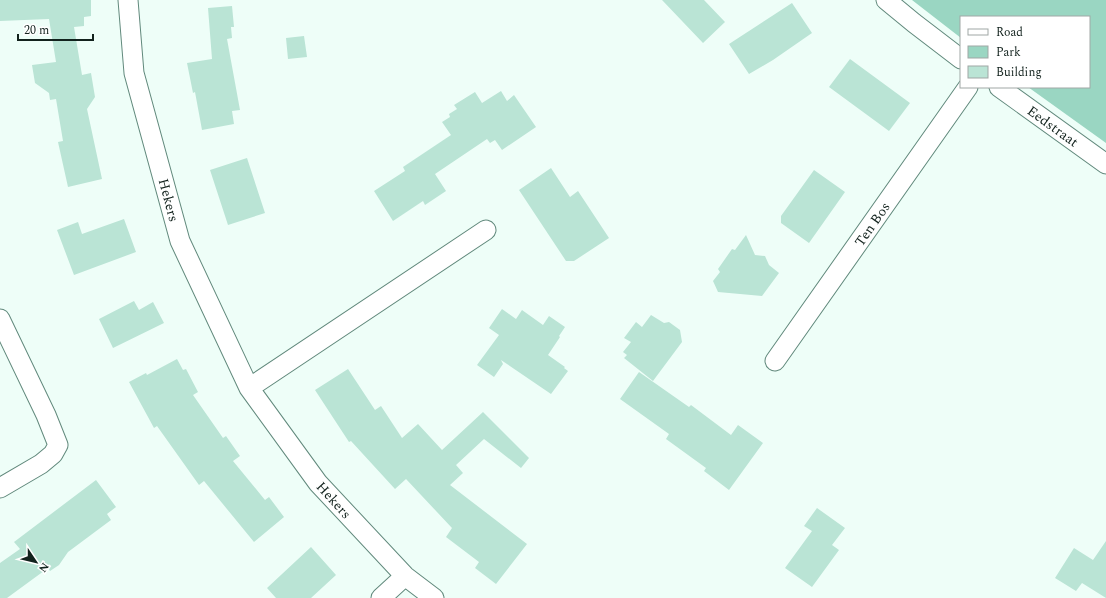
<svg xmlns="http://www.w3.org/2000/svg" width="1106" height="598" font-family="Spectral,serif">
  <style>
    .green { fill: #9ad6c2 }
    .building { fill: #bae4d5 }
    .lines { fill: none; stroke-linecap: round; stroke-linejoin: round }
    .minor-casing { stroke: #61897c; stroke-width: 21 }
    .minor { stroke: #fff; stroke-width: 19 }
    .labels { text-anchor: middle; stroke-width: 3; stroke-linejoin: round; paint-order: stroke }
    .street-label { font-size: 14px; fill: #12221d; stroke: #fff }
  </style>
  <rect width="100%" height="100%" fill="#eefef8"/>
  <!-- green -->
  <path class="green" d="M 912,0 L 1106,0 L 1106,143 L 1028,87 L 1089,87 L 1089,17 L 961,17 L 961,38 Z"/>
  <!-- building -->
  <path class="building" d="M 0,0 L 91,0 L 91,16 L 84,17 L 84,26 L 74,27 L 82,75 L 91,73 L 95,97 L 87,109 L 102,179 L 68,187 L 58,142 L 63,141 L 56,99 L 50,100 L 49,93 L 35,83 L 32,65 L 56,62 L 49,19 L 0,21 Z
    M 662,0 L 704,0 L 725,22 L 703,43 Z
    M 792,3 L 812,33 L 773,60 L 749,74 L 729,44 Z
    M 232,6 L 234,27 L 231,27 L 232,38 L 227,39 L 240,110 L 232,111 L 234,124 L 202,130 L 195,92 L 193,93 L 187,63 L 212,59 L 208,8 Z
    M 304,36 L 307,57 L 288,59 L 286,38 Z
    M 850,59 L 910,103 L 889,131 L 829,87 Z
    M 501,91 L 507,101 L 514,95 L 536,127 L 502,150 L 495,140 L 490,143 L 487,139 L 435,174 L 446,191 L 425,205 L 423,201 L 393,221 L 374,191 L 405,171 L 403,167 L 451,135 L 442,122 L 450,117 L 449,114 L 457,109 L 454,105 L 475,92 L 482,103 Z
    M 247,158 L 265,213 L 228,225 L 210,170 Z
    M 551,168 L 570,197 L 578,191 L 609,238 L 574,261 L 566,261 L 519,190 Z
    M 814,170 L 845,192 L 809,243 L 781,223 L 781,216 Z
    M 124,219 L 136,252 L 74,275 L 57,230 L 78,222 L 82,234 Z
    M 746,235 L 755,255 L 765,256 L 769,265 L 779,273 L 762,296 L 718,292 L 713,281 L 720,272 L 718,269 L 732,249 L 735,250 Z
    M 134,301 L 139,310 L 153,302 L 164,323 L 113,348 L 99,319 Z
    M 502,309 L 516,319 L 522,310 L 543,325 L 549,316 L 565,327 L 559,336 L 560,337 L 548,355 L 565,367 L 564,368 L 568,371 L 551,394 L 501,360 L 503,364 L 494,377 L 477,365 L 499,335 L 489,328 Z
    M 651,315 L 664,323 L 669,322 L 680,330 L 682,342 L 653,381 L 624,358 L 627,355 L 623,352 L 631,342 L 624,338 L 636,322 L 642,327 Z
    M 177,359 L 183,370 L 186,369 L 198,392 L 193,395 L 223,438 L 226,436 L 240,456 L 233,461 L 265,500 L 269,497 L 284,517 L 254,542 L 204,481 L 199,485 L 157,426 L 154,428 L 129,382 L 146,373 L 147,375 Z
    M 348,369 L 375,410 L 381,406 L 402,438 L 418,424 L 442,450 L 483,412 L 529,458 L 521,468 L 484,439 L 456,465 L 463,473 L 450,485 L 527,544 L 496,584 L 475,568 L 479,562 L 446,537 L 452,528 L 406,479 L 395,489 L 351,441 L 349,442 L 315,390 Z
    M 639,372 L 689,407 L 691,405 L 731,435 L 738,425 L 763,443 L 729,490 L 704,471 L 706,468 L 666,439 L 669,434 L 620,399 Z
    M 96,480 L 116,507 L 107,514 L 111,520 L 68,552 L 59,565 L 50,571 L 48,568 L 7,598 L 0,598 L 0,563 L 20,549 L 14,542 Z
    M 817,508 L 845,528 L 832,545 L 839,550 L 812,587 L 785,568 L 812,531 L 804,526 Z
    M 1106,541 L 1106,598 L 1082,583 L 1076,591 L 1055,578 L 1074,548 L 1093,560 Z
    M 311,547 L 336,575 L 311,598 L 276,598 L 267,588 Z"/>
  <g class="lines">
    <!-- minor casing -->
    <g class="minor-casing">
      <path id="minor" d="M 128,0 L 134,73 L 180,241 L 249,388 L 318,483 L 405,576 L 434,598
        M 886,0 L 914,23 L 961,59
        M 999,87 L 1106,164
        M 0,319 L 46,415 L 58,445 L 53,454 L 41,464 L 0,488
        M 775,361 L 968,87
        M 249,388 L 486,230
        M 381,598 L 405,576"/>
    </g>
    <!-- minor -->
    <use href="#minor" class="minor"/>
  </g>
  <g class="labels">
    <!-- street labels -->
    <g class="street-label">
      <text transform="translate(1053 126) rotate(36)" y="5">Eedstraat</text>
      <text transform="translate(169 200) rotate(75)" y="5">Hekers</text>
      <text transform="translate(872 224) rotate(-55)" y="5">Ten Bos</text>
      <text transform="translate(334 500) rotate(48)" y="5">Hekers</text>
    </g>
  </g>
  <!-- legend -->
  <rect x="960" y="16" width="130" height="72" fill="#ffffff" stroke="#a0a7a5"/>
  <rect x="968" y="29" width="20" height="6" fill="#ffffff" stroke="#a0a7a5"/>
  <text x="996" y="36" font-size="12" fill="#12221d">Road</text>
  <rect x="968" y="46" width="20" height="12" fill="#9ad6c2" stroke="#a0a7a5"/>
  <text x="996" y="56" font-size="12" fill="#12221d">Park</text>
  <rect x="968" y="66" width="20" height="12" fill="#bae4d5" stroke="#a0a7a5"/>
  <text x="996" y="76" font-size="12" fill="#12221d">Building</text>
  <!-- north arrow -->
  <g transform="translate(36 562) rotate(125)" stroke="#ffffff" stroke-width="3" paint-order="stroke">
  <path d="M0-3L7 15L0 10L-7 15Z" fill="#12221d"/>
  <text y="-6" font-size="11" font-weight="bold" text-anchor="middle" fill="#12221d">N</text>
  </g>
  <!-- scale -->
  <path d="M18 34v6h75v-6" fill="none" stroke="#12221d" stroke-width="2"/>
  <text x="24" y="34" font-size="12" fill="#12221d" stroke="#ffffff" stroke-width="3" paint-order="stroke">20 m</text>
</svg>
